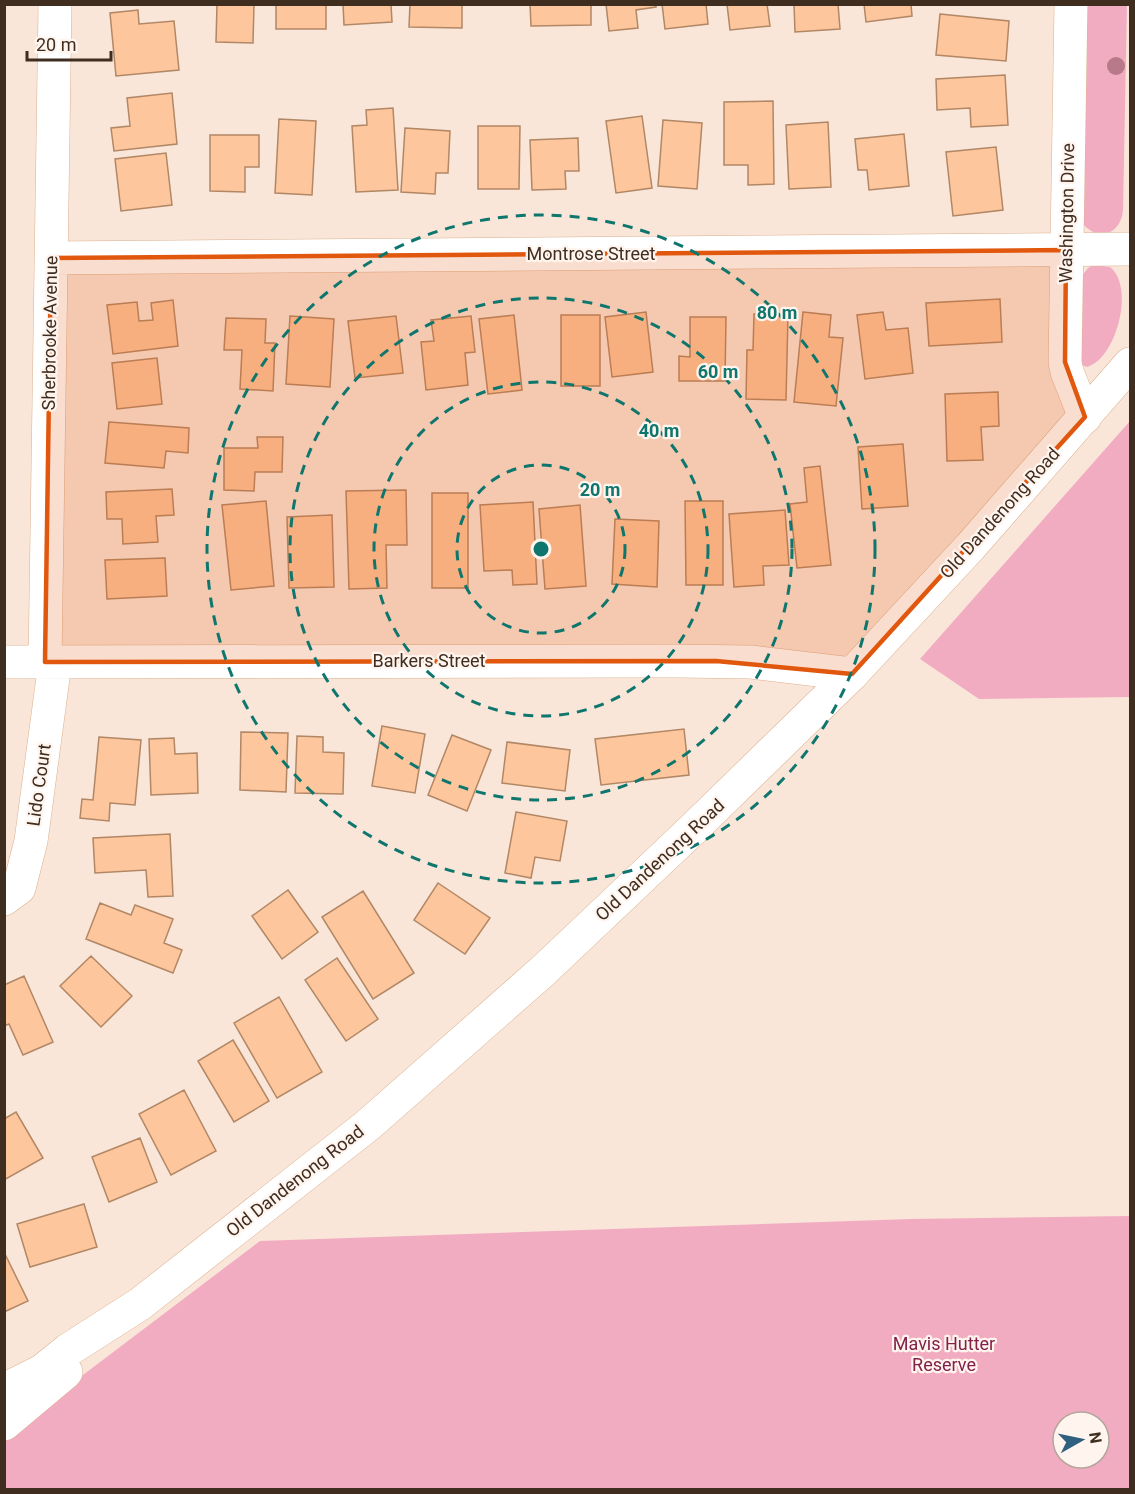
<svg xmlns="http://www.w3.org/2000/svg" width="1135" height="1494" font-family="Roboto,sans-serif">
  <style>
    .green { fill: #f2acc2; fill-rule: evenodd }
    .building { fill: #fec69c; stroke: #b18766; stroke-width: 1.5 }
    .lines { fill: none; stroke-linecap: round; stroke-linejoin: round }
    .minor-casing { stroke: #dcb08e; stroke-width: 34 }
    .major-casing { stroke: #dcb08e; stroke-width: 34 }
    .minor { stroke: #fff; stroke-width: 33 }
    .major { stroke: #fff; stroke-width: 33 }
    .tree { fill: #b8798a }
    .marked { fill: #e0570d; fill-opacity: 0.2; stroke: #e0570d; stroke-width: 4.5; stroke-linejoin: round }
    .ring { fill: none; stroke: #0f766e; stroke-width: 3; stroke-dasharray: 10 8 }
    .labels { text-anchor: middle; stroke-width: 4.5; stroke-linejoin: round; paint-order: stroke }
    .street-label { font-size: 18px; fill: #3f2d20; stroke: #fff5ee }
    .park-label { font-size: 18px; fill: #82204b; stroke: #fff5ee }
    .centre { fill: #0f766e; stroke: #fff5ee; stroke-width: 3 }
    .ring-label { font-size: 18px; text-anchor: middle; font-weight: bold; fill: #0f766e; stroke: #fff5ee; stroke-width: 4.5; stroke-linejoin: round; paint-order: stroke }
  </style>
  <rect width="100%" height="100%" fill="#f9e6d8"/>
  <!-- green -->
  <path class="green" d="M 1083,5 L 1127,5 L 1123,210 C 1121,233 1100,243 1083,224 Z
    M 1093,265 L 1110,267 C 1135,286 1117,358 1087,367 L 1079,364 L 1081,277 L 1088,268 Z
    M 1130,421 L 1130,697 L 979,699 L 920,659 Z
    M 1130,1216 L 1130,1489 L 5,1490 L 5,1434 L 260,1241 L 911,1219 ZM 1063,1422 L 1099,1422 L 1099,1458 L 1063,1458 Z"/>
  <!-- building -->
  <path class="building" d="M 217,4 L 254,4 L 253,43 L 216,42 Z
    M 276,4 L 326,4 L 326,29 L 276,29 Z
    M 343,4 L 391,4 L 392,22 L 344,25 Z
    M 410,4 L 462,4 L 462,28 L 409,27 Z
    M 530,4 L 591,4 L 591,25 L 531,26 Z
    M 606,4 L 656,4 L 656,7 L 636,10 L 638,28 L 609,31 Z
    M 662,4 L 706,4 L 708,24 L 665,29 Z
    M 727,4 L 767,4 L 770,26 L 730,30 Z
    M 794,4 L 838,4 L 840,29 L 795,32 Z
    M 864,4 L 911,4 L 912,16 L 866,22 Z
    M 138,10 L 139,24 L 174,21 L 179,70 L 116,76 L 110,13 Z
    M 940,14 L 1009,21 L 1006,61 L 936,55 Z
    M 1005,75 L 1008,125 L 971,127 L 970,108 L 937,110 L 936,79 Z
    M 172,93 L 177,144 L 114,151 L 111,128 L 130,126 L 127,98 Z
    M 773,101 L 774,184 L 748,185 L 748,165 L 724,165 L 724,102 Z
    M 393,108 L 398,190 L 356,192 L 352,126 L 367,125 L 366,110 Z
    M 642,116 L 652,188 L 616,193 L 606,121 Z
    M 279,119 L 316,121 L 312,195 L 275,193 Z
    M 663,120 L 702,123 L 697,189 L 658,186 Z
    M 828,122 L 831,187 L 789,189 L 786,125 Z
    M 478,126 L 520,126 L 519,189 L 478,189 Z
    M 405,128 L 450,131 L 448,173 L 436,173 L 435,194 L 401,192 Z
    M 904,134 L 909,186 L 869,190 L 867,170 L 858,170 L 855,139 Z
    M 210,135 L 259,135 L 259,167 L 245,167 L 245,192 L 210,191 Z
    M 578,138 L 579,171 L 565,171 L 566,189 L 532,190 L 530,140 Z
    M 996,147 L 1003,210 L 953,216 L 946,152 Z
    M 166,153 L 172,205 L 121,211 L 115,159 Z
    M 1000,299 L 1002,342 L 929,346 L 926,303 Z
    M 173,300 L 178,346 L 113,354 L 107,305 L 137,302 L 139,321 L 153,320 L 151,303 Z
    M 646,312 L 653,372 L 612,377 L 605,317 Z
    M 803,312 L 831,315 L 829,337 L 843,338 L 836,406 L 794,402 Z
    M 883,312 L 886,330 L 908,328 L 913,373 L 865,379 L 857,315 Z
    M 754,314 L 788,315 L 786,400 L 746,399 L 747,350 L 753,350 Z
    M 514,315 L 522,390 L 488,394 L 479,319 Z
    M 561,315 L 600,315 L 600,386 L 561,386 Z
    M 290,316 L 334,319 L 330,387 L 286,384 Z
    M 396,316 L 403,373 L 355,378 L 348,321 Z
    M 471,316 L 475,352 L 465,353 L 468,385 L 426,390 L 421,342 L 434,341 L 431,320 Z
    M 690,317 L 726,317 L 725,381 L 679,381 L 679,356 L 690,357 Z
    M 226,318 L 266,319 L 265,343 L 275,343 L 273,391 L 240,389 L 242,350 L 224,350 Z
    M 157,358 L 162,404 L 117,409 L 112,363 Z
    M 998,392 L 999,426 L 981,427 L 983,460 L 947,461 L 945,394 Z
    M 109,422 L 189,428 L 188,453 L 166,451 L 164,468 L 105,463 Z
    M 257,437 L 283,437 L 282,472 L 255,472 L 254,491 L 224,490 L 224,448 L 258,448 Z
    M 903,444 L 908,506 L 862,509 L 858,447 Z
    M 820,466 L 831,565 L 797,568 L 790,504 L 807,502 L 804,468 Z
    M 172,489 L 174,515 L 156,516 L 158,542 L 123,544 L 122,519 L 107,519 L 106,492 Z
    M 406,490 L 407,545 L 386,545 L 387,588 L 349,589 L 346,491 Z
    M 432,493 L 468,493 L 468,588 L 432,588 Z
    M 266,501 L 274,586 L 231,590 L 222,505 Z
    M 685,501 L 723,501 L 723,585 L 686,585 Z
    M 533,502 L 537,584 L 513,585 L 512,570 L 484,571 L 480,505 Z
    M 580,505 L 586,586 L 545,589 L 539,509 Z
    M 785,510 L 789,565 L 763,566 L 764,585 L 734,587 L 729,514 Z
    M 332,515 L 334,587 L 289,588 L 287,517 Z
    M 615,519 L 659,521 L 657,587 L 612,584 Z
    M 165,558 L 167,596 L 107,599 L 105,560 Z
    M 382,726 L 425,734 L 415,793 L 372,786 Z
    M 684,729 L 689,775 L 601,785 L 595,739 Z
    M 241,732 L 288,733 L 286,792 L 240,790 Z
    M 452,735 L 491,750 L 467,811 L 428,795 Z
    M 297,736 L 323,737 L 323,752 L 344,753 L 343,794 L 295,793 Z
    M 99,737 L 141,740 L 135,805 L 110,803 L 109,821 L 80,818 L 82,799 L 93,800 Z
    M 174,738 L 175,754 L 197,753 L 198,793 L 151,795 L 149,739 Z
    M 507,742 L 570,750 L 565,791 L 502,783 Z
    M 516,812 L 567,821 L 560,861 L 535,857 L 531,878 L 505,873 Z
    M 170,834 L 173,896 L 148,897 L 146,870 L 95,873 L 93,838 Z
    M 438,883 L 490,918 L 465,954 L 414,920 Z
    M 288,890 L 318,932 L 282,959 L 252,916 Z
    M 363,891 L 414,973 L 373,999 L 322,917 Z
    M 100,903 L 131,915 L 135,905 L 173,919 L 164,943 L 182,950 L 173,973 L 86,939 Z
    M 91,956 L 132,996 L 101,1027 L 60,986 Z
    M 337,958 L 378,1019 L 346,1041 L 305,980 Z
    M 24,976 L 53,1042 L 23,1055 L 9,1024 L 4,1026 L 4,985 Z
    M 279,997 L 322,1072 L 277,1098 L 234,1023 Z
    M 233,1040 L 269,1101 L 234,1122 L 198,1061 Z
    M 184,1090 L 216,1151 L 171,1175 L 139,1114 Z
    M 16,1112 L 43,1158 L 4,1180 L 4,1119 Z
    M 140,1138 L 157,1182 L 109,1202 L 92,1157 Z
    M 84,1204 L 97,1247 L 30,1267 L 17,1224 Z
    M 4,1252 L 28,1301 L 4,1312 Z"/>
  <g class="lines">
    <!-- minor casing -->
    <g class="minor-casing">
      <path id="minor" d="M 1071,4 L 1065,362 L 1067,372 L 1085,417
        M 51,258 L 1130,249
        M 4,662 L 675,661 L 751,662 L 852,674
        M 45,662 L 55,4
        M 4,899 L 19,888 L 31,841 L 55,663"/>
    </g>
    <!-- major casing -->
    <g class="major-casing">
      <path id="major" d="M 4,1390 L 42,1371 L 68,1350 L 140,1304 L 368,1125 L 544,970 L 693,829 L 852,674 L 971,546 L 1130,364
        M 4,1424 L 66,1372"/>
    </g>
    <!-- minor -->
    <use href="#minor" class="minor"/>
    <!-- major -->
    <use href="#major" class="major"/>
  </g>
  <!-- trees -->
  <circle class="tree" cx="1116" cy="66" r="9"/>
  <!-- marked area -->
  <path class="marked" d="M 1066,250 L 1065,362 L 1085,417 L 852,674 L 716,661 L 45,662 L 51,258 Z"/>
  <!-- distance rings -->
  <g class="ring">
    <circle cx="541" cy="549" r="84"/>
    <circle cx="541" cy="549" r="167"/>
    <circle cx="541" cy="549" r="251"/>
    <circle cx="541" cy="549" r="334"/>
  </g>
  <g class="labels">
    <!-- street labels -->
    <g class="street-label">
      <text transform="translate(1067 213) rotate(-89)" y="6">Washington Drive</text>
      <text x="591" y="260">Montrose Street</text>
      <text transform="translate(50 333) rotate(-89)" y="6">Sherbrooke Avenue</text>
      <text transform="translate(1000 513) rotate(-48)" y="6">Old Dandenong Road</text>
      <text x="429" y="667">Barkers Street</text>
      <text transform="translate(39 785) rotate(-82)" y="6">Lido Court</text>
      <text transform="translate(660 860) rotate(-43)" y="6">Old Dandenong Road</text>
      <text transform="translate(295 1181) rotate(-38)" y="6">Old Dandenong Road</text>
    </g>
    <!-- park labels -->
    <g class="park-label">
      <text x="944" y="1350">Mavis Hutter<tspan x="944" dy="21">Reserve</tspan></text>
    </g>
  </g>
  <circle cx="541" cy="549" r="9" class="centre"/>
  <g class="ring-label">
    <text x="777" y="319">80 m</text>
    <text x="718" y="378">60 m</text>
    <text x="659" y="437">40 m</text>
    <text x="600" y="496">20 m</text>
  </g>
  <!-- border -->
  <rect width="1135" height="1494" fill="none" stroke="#3f2d20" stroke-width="12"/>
  <!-- north arrow -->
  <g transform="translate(1081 1440) rotate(81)"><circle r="28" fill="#fff5ee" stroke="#b2a59c" stroke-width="1.5"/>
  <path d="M0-4.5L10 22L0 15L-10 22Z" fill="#30607f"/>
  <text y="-9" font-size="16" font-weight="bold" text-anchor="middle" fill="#3f2d20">N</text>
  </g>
  <!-- scale -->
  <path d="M27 51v9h84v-9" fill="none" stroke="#3f2d20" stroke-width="3"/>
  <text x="36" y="51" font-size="18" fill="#3f2d20" stroke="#fff5ee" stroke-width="4.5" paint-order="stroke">20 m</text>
</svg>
